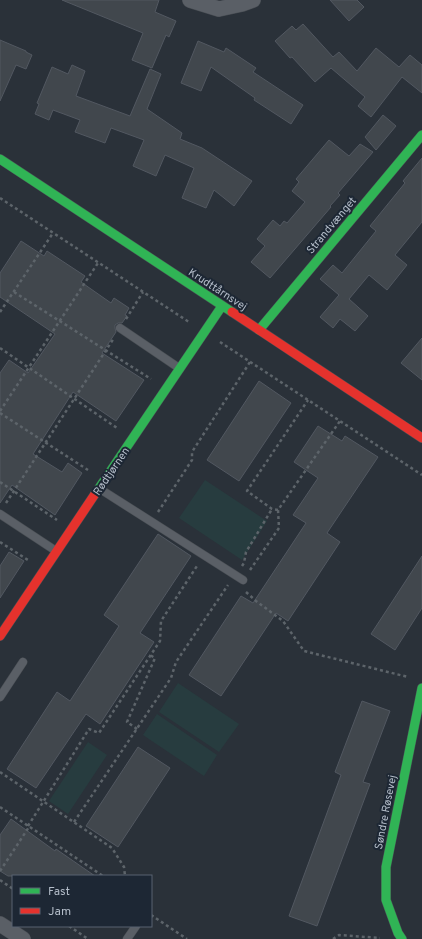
<svg xmlns="http://www.w3.org/2000/svg" width="422" height="939" font-family="Overpass,sans-serif">
  <style>
    .green { fill: #273c3f }
    .building { fill: #41474d; stroke: #525861 }
    .lines { fill: none; stroke-linecap: round; stroke-linejoin: round }
    .lane-casing { stroke: #484d53; stroke-width: 9 }
    .street-casing { stroke: #484d53; stroke-width: 16 }
    .fast-casing { stroke: #484d53; stroke-width: 10 }
    .jam-casing { stroke: #484d53; stroke-width: 10 }
    .path { stroke: #5d646a; stroke-width: 2.5; stroke-dasharray: 3 3; stroke-linecap: butt }
    .lane { stroke: #5a5f66; stroke-width: 8 }
    .street { stroke: #5a5f66; stroke-width: 15 }
    .fast { stroke: #30b455; stroke-width: 9 }
    .jam { stroke: #e5322d; stroke-width: 9 }
    .labels { text-anchor: middle; stroke-width: 4; stroke-linejoin: round; paint-order: stroke }
    .street-label { font-size: 11px; fill: #b4bdc9; stroke: #1d2734 }
  </style>
  <rect width="100%" height="100%" fill="#2a3139"/>
  <!-- green -->
  <path class="green" d="M 205,480 L 267,521 L 242,560 L 179,518 Z
    M 178,683 L 239,724 L 219,752 L 159,712 Z
    M 157,714 L 217,755 L 204,776 L 143,735 Z
    M 88,742 L 107,755 L 68,814 L 49,801 Z"/>
  <!-- building -->
  <path class="building" d="M 62,0 L 159,0 L 155,12 L 176,21 L 169,37 L 166,35 L 152,68 L 132,60 L 143,33 Z
    M 330,0 L 357,0 L 364,7 L 349,21 Z
    M 303,24 L 333,57 L 339,52 L 357,71 L 376,48 L 399,67 L 410,55 L 422,65 L 422,93 L 402,77 L 371,117 L 358,106 L 365,97 L 331,68 L 315,82 L 292,57 L 290,58 L 275,41 L 292,26 L 296,30 Z
    M 0,40 L 26,51 L 26,52 L 32,55 L 26,69 L 16,65 L 0,101 Z
    M 198,41 L 224,52 L 226,48 L 256,68 L 253,72 L 303,105 L 291,124 L 254,100 L 255,98 L 211,67 L 201,91 L 181,83 Z
    M 72,65 L 85,71 L 76,96 L 130,116 L 150,69 L 161,74 L 147,109 L 182,133 L 180,139 L 202,148 L 252,181 L 234,206 L 214,190 L 206,208 L 182,198 L 194,168 L 165,155 L 156,176 L 133,166 L 144,140 L 111,128 L 105,143 L 75,132 L 80,120 L 53,110 L 49,120 L 35,114 L 39,104 L 37,103 L 52,67 L 68,74 Z
    M 383,115 L 396,126 L 376,150 L 365,137 Z
    M 329,140 L 349,156 L 360,144 L 373,152 L 338,193 L 340,195 L 330,206 L 331,207 L 270,278 L 251,262 L 265,246 L 257,239 L 273,220 L 280,226 L 284,221 L 287,223 L 305,202 L 292,191 L 299,182 L 296,179 Z
    M 422,158 L 422,222 L 395,255 L 407,265 L 387,290 L 369,275 L 349,299 L 368,316 L 355,331 L 340,319 L 333,328 L 320,317 L 339,295 L 320,279 L 333,265 L 342,273 L 376,231 L 370,226 L 405,183 L 403,181 Z
    M 21,241 L 44,256 L 47,251 L 85,276 L 81,282 L 111,303 L 114,298 L 129,308 L 125,315 L 127,316 L 122,323 L 118,323 L 115,325 L 115,328 L 116,332 L 102,353 L 144,380 L 116,421 L 73,392 L 33,454 L 62,472 L 68,463 L 82,473 L 55,515 L 12,485 L 0,503 L 0,373 L 9,360 L 28,373 L 55,334 L 0,297 L 0,273 Z
    M 422,338 L 422,380 L 401,363 Z
    M 259,381 L 291,403 L 239,481 L 207,460 Z
    M 318,426 L 342,441 L 345,436 L 378,457 L 327,533 L 340,542 L 288,621 L 276,613 L 221,696 L 189,675 L 241,596 L 253,603 L 306,523 L 293,515 L 318,478 L 294,462 Z
    M 158,534 L 191,556 L 140,633 L 154,642 L 100,724 L 86,714 L 36,788 L 7,769 L 57,692 L 70,701 L 119,626 L 104,615 Z
    M 9,552 L 24,561 L 0,598 L 0,566 Z
    M 422,556 L 422,608 L 395,650 L 371,634 Z
    M 362,701 L 390,711 L 363,782 L 370,784 L 317,926 L 289,916 L 341,775 L 335,772 Z
    M 138,747 L 170,768 L 118,847 L 86,826 Z
    M 11,819 L 55,851 L 56,849 L 95,876 L 8,876 L 0,871 L 0,835 Z"/>
  <g class="lines">
    <!-- lane casing -->
    <g class="lane-casing">
      <path id="lane" d="M 120,328 L 179,368
        M 100,489 L 243,580
        M 0,514 L 56,551
        M 0,697 L 23,662
        M 127,939 L 136,926"/>
    </g>
    <!-- street casing -->
    <g class="street-casing">
      <path id="street" d="M 190,0 L 219,9 L 242,4 L 253,0
        M 0,924 L 23,939"/>
    </g>
    <!-- fast casing -->
    <g class="fast-casing">
      <path id="fast" d="M 0,159 L 232,312
        M 259,330 L 422,135
        M 95,494 L 222,306
        M 402,939 L 398,933 L 386,900 L 386,867 L 422,688"/>
    </g>
    <!-- jam casing -->
    <g class="jam-casing">
      <path id="jam" d="M 232,312 L 422,438
        M 0,636 L 95,494"/>
    </g>
    <!-- path -->
    <path class="path" d="M 0,198 L 189,322
      M 14,292 L 151,379
      M 0,312 L 53,233
      M 126,319 L 143,292
      M 220,342 L 422,475
      M 0,348 L 117,428
      M 0,411 L 98,263
      M 0,413 L 88,470
      M 0,482 L 57,520
      M 6,503 L 114,338
      M 278,510 L 272,509 L 247,491 L 308,400
      M 158,512 L 192,460 L 192,452 L 250,362
      M 0,542 L 28,560
      M 242,566 L 244,563 L 246,552 L 272,509
      M 250,570 L 279,528 L 278,510 L 340,421
      M 246,592 L 256,601 L 283,621 L 304,651 L 408,677
      M 137,729 L 127,722 L 155,658 L 150,655
      M 0,772 L 112,848 L 124,867 L 125,876
      M 0,807 L 103,876
      M 74,822 L 171,678 L 176,662 L 228,585
      M 28,826 L 89,729 L 99,733 L 160,641 L 161,621 L 197,566
      M 0,871 L 29,827
      M 0,880 L 13,889
      M 151,915 L 187,939
      M 69,926 L 88,939
      M 333,939 L 339,935 L 380,938"/>
    <!-- lane -->
    <use href="#lane" class="lane"/>
    <!-- street -->
    <use href="#street" class="street"/>
    <!-- fast -->
    <use href="#fast" class="fast"/>
    <!-- jam -->
    <use href="#jam" class="jam"/>
  </g>
  <g class="labels">
    <!-- street labels -->
    <g class="street-label">
      <text transform="translate(331 225) rotate(-50)" y="4">Strandvænget</text>
      <text transform="translate(218 289) rotate(33)" y="4">Krudttårnsvej</text>
      <text transform="translate(111 471) rotate(-56)" y="4">Rødtjørnen</text>
      <text transform="translate(385 812) rotate(-79)" y="4">Søndre Røsevej</text>
    </g>
  </g>
  <!-- legend -->
  <rect x="12" y="875" width="140" height="52" fill="#1d2734" stroke="#596370"/>
  <rect x="20" y="888" width="20" height="6" fill="#30b455" stroke="#596370"/>
  <text x="48" y="895" font-size="12" fill="#b4bdc9">Fast</text>
  <rect x="20" y="908" width="20" height="6" fill="#e5322d" stroke="#596370"/>
  <text x="48" y="915" font-size="12" fill="#b4bdc9">Jam</text>
</svg>
